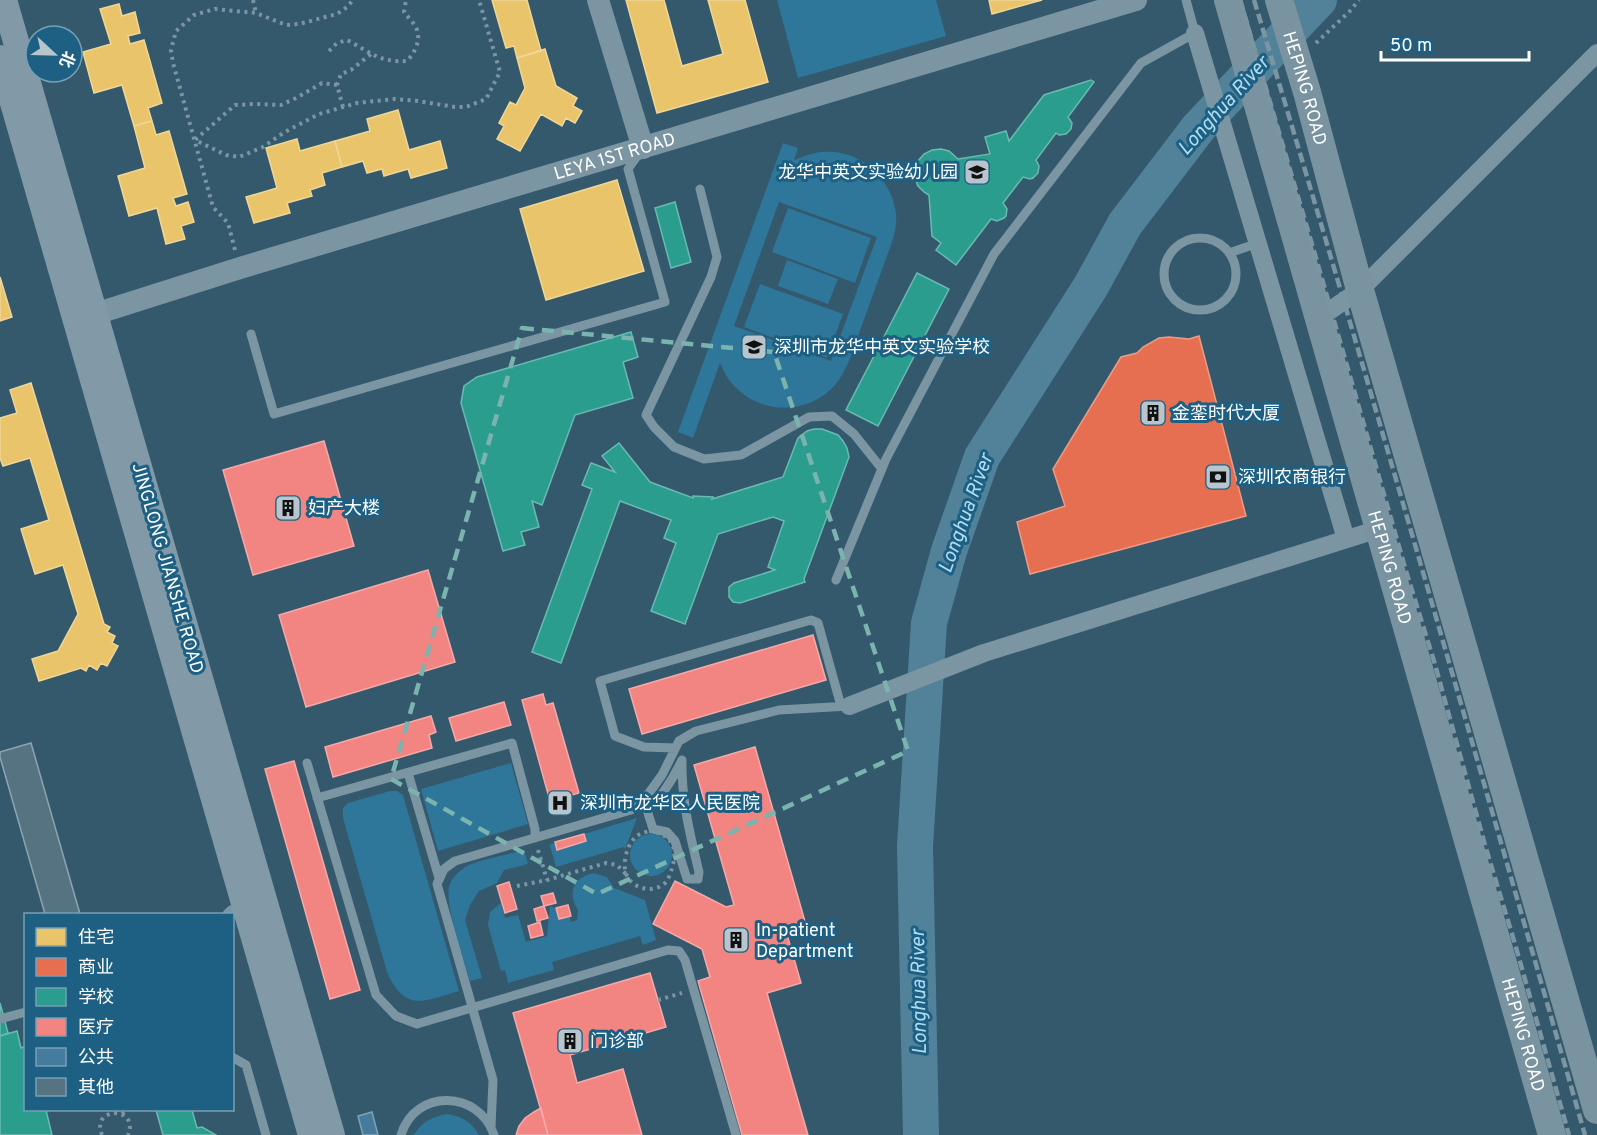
<svg xmlns="http://www.w3.org/2000/svg" width="1597" height="1135" font-family="Overpass,'Noto Sans SC',sans-serif">
  <style>
    .green { fill: #2e769a; fill-rule: evenodd }
    .homes { fill: #e9c46a; stroke: #f0d697; stroke-width: 1.5 }
    .shops { fill: #e76f51; stroke: #ee9a85; stroke-width: 1.5 }
    .schools { fill: #2a9d8f; stroke: #6abab1; stroke-width: 1.5 }
    .health { fill: #f28482; stroke: #f6a9a8; stroke-width: 1.5 }
    .public { fill: #457b9d; stroke: #7da3ba; stroke-width: 1.5 }
    .lines { fill: none; stroke-linecap: round; stroke-linejoin: round }
    .river { stroke: #52829a; stroke-width: 36 }
    .building { fill: #567382; stroke: #8ea5b1; stroke-width: 1.5 }
    .path { stroke: #7b95a3; stroke-width: 4; stroke-dasharray: 3 4.5; stroke-linecap: butt }
    .service { stroke: #7b95a3; stroke-width: 9 }
    .minor { stroke: #7b95a3; stroke-width: 18 }
    .tertiary { stroke: #7b95a3; stroke-width: 22 }
    .secondary { stroke: #829aa8; stroke-width: 26 }
    .primary { stroke: #7a93a0; stroke-width: 28 }
    .rail { stroke: #7b95a3; stroke-width: 4.5; stroke-dasharray: 10 4.5; stroke-linecap: butt }
    .marked { fill: none; stroke: #7bb4af; stroke-width: 4.5; stroke-dasharray: 12 8; stroke-linejoin: round }
    .labels { text-anchor: middle; stroke-width: 6; stroke-linejoin: round; paint-order: stroke }
    .street-label { font-size: 18px; fill: #fff; stroke: #1d6084 }
    .poi-label { font-size: 18px; fill: #fff; stroke: #1d6084; text-anchor: start }
    .water-label { font-size: 20px; font-style: italic; fill: #b0dcf2; stroke: #1d6084 }
  </style>
  <rect width="100%" height="100%" fill="#34596d"/>
  <!-- green -->
  <path class="green" d="M 777,0 L 936,0 L 946,36 L 798,78 Z
    M 783,143 L 798,148 L 794,160 C 803,157 811,153 821,152 C 859,148 892,177 896,214 C 897,224 895,233 892,242 L 849,361 C 845,369 841,378 835,385 C 812,412 769,415 742,393 C 731,385 725,374 720,363 L 693,438 L 678,432 ZM 779,202 L 877,237 L 831,361 L 734,326 Z
    M 788,208 L 871,238 L 855,283 L 772,252 Z
    M 787,260 L 838,279 L 828,304 L 778,286 Z
    M 760,284 L 843,314 L 827,358 L 744,327 Z
    M 511,763 L 528,824 L 438,851 L 421,789 Z
    M 390,791 L 397,791 L 403,795 L 459,991 C 425,1001 405,1013 387,972 L 343,818 L 343,808 L 348,803 Z
    M 637,818 L 625,849 L 624,847 L 556,867 L 550,846 L 551,844 Z
    M630 855a21 21 0 1 1 42 0a21 21 0 1 1-42 0Z
    M 524,850 L 528,864 L 504,870 L 497,883 L 479,891 L 470,905 L 465,920 L 482,978 L 470,981 C 464,959 445,907 449,887 C 451,877 462,868 471,864 C 487,858 507,855 524,850 Z
    M 594,873 L 607,877 L 614,888 L 645,900 L 656,940 L 643,945 L 640,936 L 552,962 L 554,970 L 508,983 L 505,970 L 501,971 L 488,925 L 490,912 L 501,903 L 505,918 L 518,915 L 526,942 L 547,936 L 550,906 L 569,915 L 571,922 L 577,920 L 578,910 C 567,893 573,877 594,873 Z
    M 447,1114 C 461,1116 472,1122 479,1135 L 414,1135 C 421,1122 432,1117 447,1114 Z"/>
  <!-- homes -->
  <path class="homes" d="M 492,0 L 527,0 L 541,51 L 517,58 L 514,46 L 506,48 Z
    M 626,0 L 664,0 L 682,66 L 723,54 L 708,0 L 745,0 L 768,82 L 657,113 Z
    M 989,0 L 1042,0 L 992,14 Z
    M 119,4 L 122,16 L 135,12 L 140,33 L 128,36 L 130,44 L 144,40 L 162,103 L 148,108 L 152,121 L 134,126 L 122,85 L 94,93 L 83,52 L 111,44 L 100,9 Z
    M 545,49 L 556,86 L 577,98 L 573,106 L 582,111 L 575,123 L 566,118 L 562,126 L 541,114 L 520,151 L 497,139 L 504,126 L 499,123 L 510,102 L 516,105 L 525,88 L 517,58 Z
    M 398,110 L 409,150 L 440,141 L 447,168 L 411,178 L 408,169 L 384,176 L 382,169 L 367,173 L 363,161 L 342,167 L 335,141 L 370,131 L 367,119 Z
    M 152,121 L 156,135 L 169,131 L 187,194 L 173,198 L 176,206 L 188,202 L 194,222 L 181,226 L 185,239 L 166,244 L 157,208 L 129,216 L 118,176 L 145,168 L 134,126 Z
    M 297,139 L 300,151 L 335,141 L 342,167 L 322,173 L 325,185 L 310,190 L 312,196 L 287,203 L 290,213 L 254,223 L 246,197 L 277,188 L 266,148 Z
    M 617,180 L 644,271 L 546,300 L 520,209 Z
    M 0,277 L 12,317 L 0,321 Z
    M 31,383 L 104,624 L 110,627 L 107,632 L 115,636 L 112,643 L 118,646 L 107,666 L 101,663 L 97,670 L 89,665 L 86,671 L 81,668 L 39,681 L 32,659 L 58,651 L 78,614 L 63,565 L 35,574 L 21,529 L 49,520 L 30,458 L 3,466 L 0,458 L 0,418 L 17,413 L 10,390 Z"/>
  <!-- shops -->
  <path class="shops" d="M 1199,336 L 1246,516 L 1030,574 L 1017,522 L 1065,506 L 1053,469 L 1121,357 L 1137,353 L 1143,347 L 1159,338 L 1169,337 L 1189,339 Z"/>
  <!-- schools -->
  <path class="schools" d="M 1091,80 L 1094,82 L 1068,117 L 1072,123 L 1071,129 L 1066,134 L 1059,135 L 1056,133 L 1036,160 L 1039,166 L 1038,173 L 1033,178 L 1030,179 L 1023,177 L 1003,203 L 1007,209 L 1006,216 L 1004,218 L 997,221 L 991,219 L 956,265 L 936,250 L 941,243 L 932,236 L 929,195 L 924,192 L 918,186 L 915,178 L 915,169 L 918,161 L 924,154 L 932,150 L 941,149 L 949,151 L 958,159 L 990,154 L 985,137 L 1006,131 L 1009,141 L 1044,95 Z
    M 675,202 L 691,262 L 671,268 L 655,208 Z
    M 917,273 L 949,289 L 878,426 L 846,410 Z
    M 631,332 L 638,357 L 623,362 L 633,398 L 575,415 L 542,505 L 532,501 L 539,527 L 521,532 L 525,545 L 503,551 L 461,403 L 464,386 L 477,377 Z
    M 814,429 L 822,429 L 838,435 L 843,441 L 847,448 L 849,457 L 804,579 L 805,582 L 740,603 L 733,602 L 729,597 L 729,587 L 734,583 L 775,570 L 768,567 L 784,521 L 773,517 L 718,534 L 685,624 L 651,611 L 676,543 L 664,538 L 671,520 L 620,501 L 561,663 L 532,652 L 592,489 L 582,485 L 591,463 L 615,472 L 602,456 L 619,443 L 650,482 L 693,498 L 693,496 L 713,497 L 712,499 L 783,477 L 798,438 L 807,431 Z
    M 0,1003 L 8,1033 L 0,1036 Z
    M 17,1031 L 21,1048 L 26,1046 L 26,1110 L 46,1110 L 52,1135 L 0,1135 L 0,1036 Z
    M 156,1110 L 192,1110 L 197,1128 L 202,1127 L 216,1135 L 163,1135 Z"/>
  <!-- health -->
  <path class="health" d="M 324,441 L 354,546 L 253,575 L 223,470 Z
    M 428,570 L 455,662 L 306,707 L 279,615 Z
    M 813,635 L 826,680 L 642,734 L 629,689 Z
    M 543,694 L 546,705 L 553,703 L 579,793 L 550,801 L 522,700 Z
    M 504,702 L 511,725 L 456,741 L 449,718 Z
    M 431,716 L 436,732 L 429,735 L 432,748 L 333,777 L 325,747 Z
    M 755,747 L 806,925 L 786,931 L 801,983 L 767,993 L 808,1135 L 742,1135 L 698,981 L 710,977 L 702,949 L 653,924 L 675,881 L 726,907 L 734,905 L 694,765 Z
    M 294,761 L 360,990 L 330,999 L 265,769 Z
    M 584,834 L 586,841 L 557,850 L 555,842 Z
    M 509,882 L 517,909 L 505,913 L 497,886 Z
    M 553,893 L 556,903 L 544,906 L 541,896 Z
    M 568,905 L 571,916 L 559,919 L 556,908 Z
    M 544,906 L 548,918 L 537,921 L 534,909 Z
    M 540,922 L 543,935 L 531,938 L 528,926 Z
    M 650,973 L 666,1027 L 570,1055 L 577,1083 L 623,1069 L 642,1135 L 548,1135 L 513,1013 Z
    M 541,1108 L 548,1135 L 516,1135 L 519,1126 L 525,1118 L 534,1112 Z"/>
  <!-- public -->
  <path class="public" d="M 372,1112 L 378,1135 L 363,1135 L 358,1116 Z"/>
  <g class="lines">
    <!-- river -->
    <path class="river" d="M 921,1135 L 915,846 L 929,623 L 949,551 L 982,457 L 1091,286 L 1125,224 L 1199,127 L 1319,0"/>
  </g>
  <!-- building -->
  <path class="building" d="M 31,743 L 80,914 L 45,914 L 0,757 L 0,752 Z"/>
  <g class="lines">
    <!-- path -->
    <path class="path" d="M 253,0 L 256,13
      M 1316,43 L 1350,11 L 1359,0
      M 329,51 L 337,43 L 347,40 C 369,51 379,63 407,61 C 416,51 423,37 414,24 C 411,20 407,16 404,12 L 406,0
      M 337,85 L 322,83 L 296,98 L 281,105 L 255,104 L 235,105 L 195,140 L 226,155 L 239,157 L 263,147 L 283,133 L 319,114 L 357,103 L 395,99 L 418,101 L 455,107 L 466,107 L 486,99 L 500,72 L 479,0
      M 343,107 L 337,85 L 341,74 L 351,70 L 371,54
      M 235,250 L 228,223 L 213,207 L 173,63 L 171,50 L 176,31 L 194,15 L 215,9 L 256,13 L 286,25 L 299,24 L 337,14 L 347,7 L 353,0
      M 649,831 C 670,833 679,847 672,868 C 671,872 669,877 667,881 C 656,894 634,890 627,876 C 622,866 626,848 633,840 C 637,834 643,833 649,831 Z
      M 538,850 L 547,880
      M 517,886 L 547,880 L 606,863 L 617,865 L 626,874
      M 658,1000 L 682,993
      M 122,1114 L 127,1110
      M 102,1135 C 90,1106 140,1106 128,1135"/>
    <!-- service -->
    <path class="service" d="M 700,189 L 717,257 L 711,277 L 646,415 L 654,427 L 674,447 L 704,459 L 741,455 L 809,417 L 832,416 L 854,434 L 882,469
      M1164 274a36 36 0 1 1 72 0a36 36 0 1 1-72 0Z
      M 1229,253 L 1258,243
      M 251,334 L 274,414 L 665,302 L 628,169 L 640,152
      M 836,580 L 886,459 L 994,254 L 1141,63 L 1195,33 L 1186,0
      M 675,748 L 644,747 L 615,736 L 600,681 L 811,620 L 818,623 L 841,706
      M 682,760 C 681,798 690,835 699,872 L 698,879 L 687,879 L 675,841 L 667,832 L 653,829 L 647,810 C 663,796 673,779 682,760 Z
      M 307,763 L 376,995 L 396,1016 L 417,1024 L 668,950 L 679,951 L 685,960 L 736,1135
      M 408,773 L 439,878
      M 317,798 L 512,743 L 535,829 L 535,838
      M 227,914 L 231,910 L 242,906
      M 0,1019 L 26,1012
      M 232,1057 L 246,1065 L 266,1135
      M 491,1127 L 493,1080 L 437,884 L 444,869 L 455,861 L 631,810 L 649,793 L 662,775 L 679,741 L 696,731 L 779,710 L 849,706
      M 401,1135 C 415,1088 479,1090 494,1135"/>
    <!-- minor -->
    <path class="minor" d="M 1195,33 L 1346,539
      M 1319,318 L 1360,290 L 1597,53
      M 849,706 L 984,653 L 1379,529"/>
    <!-- tertiary -->
    <g class="tertiary">
      <path d="M 598,0 L 643,148"/>
      <path id="s1" d="M 95,314 L 240,268 L 1136,0"/>
    </g>
    <!-- secondary -->
    <path class="secondary" d="M 4,0 L 332,1135
      M 0,58 L 311,1135"/>
    <!-- primary -->
    <g class="primary">
      <path id="s2" d="M 1228,0 L 1552,1135"/>
      <path id="s3" d="M 1279,0 L 1307,92 L 1360,290 L 1597,1110"/>
    </g>
    <!-- rail -->
    <path class="rail" d="M 1240,0 L 1316,258 L 1406,571 L 1434,661 L 1485,845 L 1515,944 L 1569,1135
      M 1254,0 C 1368,377 1476,756 1585,1135"/>
  </g>
  <!-- marked area -->
  <path class="marked" d="M 522,328 L 774,352 L 908,751 L 597,894 L 391,779 Z"/>
  <!-- icons -->
  <defs>
    <g id="school-square" transform="scale(1.35)"><rect x="-9" y="-9" width="18" height="18" rx="4" fill="#b8c5cc" stroke="#1d6084"/><path d="M0-5L7-2L0 1L-7-2ZM-4 1L0 2.5L4 1V4Q0 6-4 4Z" fill="#111"/></g>
    <g id="building-square" transform="scale(1.35)"><rect x="-9" y="-9" width="18" height="18" rx="4" fill="#b8c5cc" stroke="#1d6084"/><path d="M-4-6H4V6H1V3H-1V6H-4ZM-2.5-4.3h1.7v1.8h-1.7ZM.8-4.3h1.7v1.8H.8ZM-2.5-1h1.7V.8h-1.7ZM.8-1h1.7V.8H.8Z" fill="#111"/></g>
    <g id="bank-square" transform="scale(1.35)"><rect x="-9" y="-9" width="18" height="18" rx="4" fill="#b8c5cc" stroke="#1d6084"/><path d="M-6-4H6V4H-6ZM0-2.3a2.3 2.3 0 1 0 0 4.6a2.3 2.3 0 1 0 0-4.6Z" fill="#111"/></g>
    <g id="hospital-square" transform="scale(1.35)"><rect x="-9" y="-9" width="18" height="18" rx="4" fill="#b8c5cc" stroke="#1d6084"/><path d="M-5-5h3v3.5h4V-5h3V5h-3V1.5h-4V5h-3Z" fill="#111"/></g>
  </defs>
  <g fill-rule="evenodd">
    <use href="#school-square" x="977" y="172"/>
    <use href="#school-square" x="754" y="347"/>
    <use href="#building-square" x="1153" y="413"/>
    <use href="#bank-square" x="1218" y="477"/>
    <use href="#building-square" x="288" y="508"/>
    <use href="#hospital-square" x="560" y="803"/>
    <use href="#building-square" x="736" y="940"/>
    <use href="#building-square" x="570" y="1041"/>
  </g>
  <g class="labels">
    <!-- street labels -->
    <g class="street-label">
      <text dy="6" stroke="none"><textPath href="#s3" startOffset="92">HEPING ROAD</textPath></text>
      <text dy="6" stroke="none"><textPath href="#s1" startOffset="543">LEYA 1ST ROAD</textPath></text>
      <text dy="6" stroke="none"><textPath href="#s2" startOffset="590">HEPING ROAD</textPath></text>
      <text transform="translate(168 568) rotate(74)" y="6">JINGLONG JIANSHE ROAD</text>
      <text dy="6" stroke="none"><textPath href="#s2" startOffset="1076">HEPING ROAD</textPath></text>
    </g>
    <!-- poi labels -->
    <g class="poi-label">
      <text x="958" y="178" text-anchor="end">龙华中英文实验幼儿园</text>
      <text x="774" y="353">深圳市龙华中英文实验学校</text>
      <text x="1172" y="419">金銮时代大厦</text>
      <text x="1238" y="483">深圳农商银行</text>
      <text x="308" y="514">妇产大楼</text>
      <text x="580" y="809">深圳市龙华区人民医院</text>
      <text x="756" y="936">In-patient<tspan x="756" dy="21">Department</tspan></text>
      <text x="590" y="1047">门诊部</text>
    </g>
    <!-- water labels -->
    <g class="water-label">
      <text transform="translate(1223 105) rotate(-48)" y="7">Longhua River</text>
      <text transform="translate(965 513) rotate(-70)" y="7">Longhua River</text>
      <text transform="translate(918 992) rotate(-91)" y="7">Longhua River</text>
    </g>
  </g>
  <!-- legend -->
  <rect x="24" y="913" width="210" height="198" fill="#1d6084" stroke="#77a0b5" stroke-width="1.5"/>
  <rect x="36" y="928" width="30" height="18" fill="#e9c46a" stroke="#77a0b5" stroke-width="1.5"/>
  <text x="78" y="943" font-size="18" fill="#ffffff">住宅</text>
  <rect x="36" y="958" width="30" height="18" fill="#e76f51" stroke="#77a0b5" stroke-width="1.5"/>
  <text x="78" y="973" font-size="18" fill="#ffffff">商业</text>
  <rect x="36" y="988" width="30" height="18" fill="#2a9d8f" stroke="#77a0b5" stroke-width="1.5"/>
  <text x="78" y="1003" font-size="18" fill="#ffffff">学校</text>
  <rect x="36" y="1018" width="30" height="18" fill="#f28482" stroke="#77a0b5" stroke-width="1.5"/>
  <text x="78" y="1033" font-size="18" fill="#ffffff">医疗</text>
  <rect x="36" y="1048" width="30" height="18" fill="#457b9d" stroke="#77a0b5" stroke-width="1.5"/>
  <text x="78" y="1063" font-size="18" fill="#ffffff">公共</text>
  <rect x="36" y="1078" width="30" height="18" fill="#567382" stroke="#77a0b5" stroke-width="1.5"/>
  <text x="78" y="1093" font-size="18" fill="#ffffff">其他</text>
  <!-- north arrow -->
  <g transform="translate(54 54) rotate(112)"><circle r="28" fill="#1d6084" stroke="#77a0b5" stroke-width="1.5"/>
  <path d="M0-4.5L10 22L0 15L-10 22Z" fill="#b8c5cc"/>
  <text y="-9" font-size="16" font-weight="bold" text-anchor="middle" fill="#ffffff">北</text>
  </g>
  <!-- scale -->
  <path d="M1381 51v9h148v-9" fill="none" stroke="#ffffff" stroke-width="3"/>
  <text x="1390" y="51" font-size="18" fill="#ffffff" stroke="#1d6084" stroke-width="4.5" paint-order="stroke">50 m</text>
</svg>
